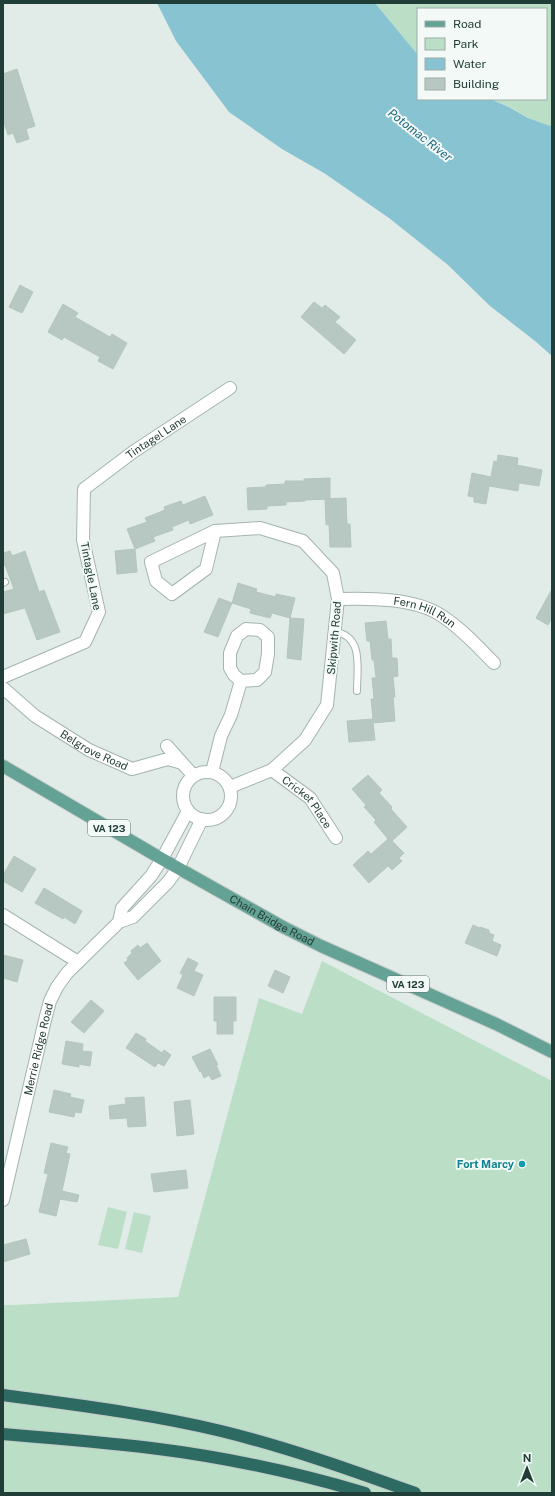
<svg xmlns="http://www.w3.org/2000/svg" width="555" height="1496" font-family="'Public Sans',sans-serif">
  <style>
    .green { fill: #badec6 }
    .water { fill: #88c3d2 }
    .building { fill: #b7c7c1; stroke: #b4c6bf }
    .lines { fill: none; stroke-linecap: round; stroke-linejoin: round }
    .service-casing { stroke: #a4b4af; stroke-width: 8 }
    .minor-casing { stroke: #a4b4af; stroke-width: 14 }
    .primary-casing { stroke: #c1c9c7; stroke-width: 14 }
    .motorway-casing { stroke: #c1c9c7; stroke-width: 14 }
    .service { stroke: #fff; stroke-width: 6 }
    .minor { stroke: #fff; stroke-width: 12 }
    .primary { stroke: #65a296; stroke-width: 12 }
    .motorway { stroke: #2d6a61; stroke-width: 12 }
    .culture-dot { fill: #0f9aa8; stroke: #f2f9f6; stroke-width: 1.5 }
    .labels { text-anchor: middle; stroke-width: 4; stroke-linejoin: round; paint-order: stroke }
    .shield { fill: #f2f9f6; stroke: #607570; stroke-width: 1 }
    .shield-label { font-size: 10px; font-weight: bold; fill: #213d37 }
    .street-label { font-size: 11px; fill: #213d37; stroke: #f2f9f6 }
    .culture-label { font-size: 11px; font-weight: bold; fill: #0d838f; stroke: #f2f9f6; text-anchor: end }
    .water-label { font-size: 12px; font-style: italic; fill: #1a657a; stroke: #f2f9f6 }
  </style>
  <rect width="100%" height="100%" fill="#e1ece8"/>
  <!-- green -->
  <path class="green" d="M 375,3 L 552,3 L 552,126 C 536,125 522,113 508,106 C 502,104 496,101 490,99 L 546,99 L 546,9 L 418,9 L 418,55 Z
    M 322,961 L 552,1081 L 552,1493 L 3,1493 L 3,1305 L 12,1305 L 178,1297 L 259,998 L 302,1014 Z
    M 108,1207 L 127,1212 L 118,1249 L 98,1245 Z
    M 134,1212 L 151,1216 L 142,1253 L 125,1249 Z"/>
  <!-- water -->
  <path class="water" d="M 157,3 L 375,3 L 418,55 L 418,99 L 490,99 L 509,107 L 528,118 L 547,125 L 552,126 L 552,356 L 535,341 L 490,306 L 448,265 L 389,218 L 324,173 L 282,149 L 229,112 L 176,41 Z"/>
  <!-- building -->
  <path class="building" d="M 17,69 L 35,126 L 26,129 L 29,139 L 17,143 L 13,133 L 8,135 L 3,120 L 3,74 Z
    M 20,285 L 33,292 L 22,313 L 9,307 Z
    M 314,302 L 322,308 L 325,305 L 340,317 L 335,322 L 356,340 L 344,354 L 301,317 Z
    M 63,304 L 78,313 L 75,317 L 110,337 L 112,334 L 127,343 L 113,369 L 98,361 L 100,357 L 64,337 L 62,340 L 48,332 Z
    M 498,455 L 518,458 L 517,465 L 542,470 L 539,486 L 519,483 L 518,491 L 489,486 L 486,504 L 474,502 L 474,497 L 468,496 L 472,473 L 491,477 L 494,461 L 497,462 Z
    M 330,478 L 330,499 L 305,500 L 305,501 L 286,502 L 286,505 L 267,506 L 267,509 L 248,510 L 247,488 L 266,487 L 266,485 L 285,484 L 285,481 L 304,481 L 304,479 Z
    M 205,496 L 213,515 L 190,524 L 189,520 L 172,527 L 173,530 L 153,537 L 155,541 L 135,549 L 127,529 L 147,522 L 145,518 L 165,510 L 164,507 L 181,501 L 183,505 Z
    M 346,498 L 347,524 L 350,524 L 351,547 L 330,547 L 329,524 L 326,525 L 325,499 Z
    M 135,549 L 137,572 L 117,574 L 115,551 Z
    M 10,551 L 12,556 L 25,551 L 39,592 L 44,590 L 60,632 L 37,640 L 25,608 L 3,614 L 3,592 L 14,589 L 5,565 L 3,566 L 3,553 Z
    M 238,583 L 257,589 L 256,592 L 276,597 L 276,594 L 295,598 L 290,618 L 272,613 L 270,618 L 250,613 L 251,609 L 232,603 Z
    M 552,589 L 552,618 L 548,625 L 536,618 Z
    M 219,598 L 232,603 L 218,637 L 204,632 Z
    M 290,618 L 304,619 L 301,660 L 287,658 Z
    M 386,621 L 388,639 L 391,639 L 392,658 L 397,658 L 398,676 L 393,677 L 395,697 L 393,697 L 395,721 L 373,723 L 375,740 L 349,742 L 347,721 L 373,719 L 371,699 L 374,699 L 372,678 L 376,678 L 374,660 L 372,660 L 370,641 L 367,641 L 365,623 Z
    M 368,775 L 382,790 L 379,793 L 392,807 L 391,809 L 407,827 L 392,841 L 404,853 L 399,858 L 402,861 L 392,870 L 388,866 L 369,883 L 353,865 L 368,851 L 371,854 L 388,839 L 374,822 L 376,820 L 364,807 L 366,805 L 352,789 Z
    M 14,856 L 36,869 L 22,892 L 3,881 L 3,875 Z
    M 44,888 L 82,911 L 75,924 L 64,917 L 63,919 L 35,903 Z
    M 473,925 L 480,928 L 480,927 L 489,930 L 489,933 L 494,935 L 492,941 L 501,945 L 497,956 L 465,943 Z
    M 147,943 L 161,961 L 138,980 L 124,963 L 128,960 L 127,958 L 132,953 L 131,951 L 138,945 L 140,948 Z
    M 3,955 L 23,960 L 17,982 L 3,978 Z
    M 188,958 L 198,963 L 194,971 L 203,975 L 194,996 L 177,988 L 183,975 L 180,973 Z
    M 275,970 L 290,977 L 283,993 L 268,986 Z
    M 214,997 L 236,997 L 236,1021 L 233,1021 L 233,1034 L 217,1034 L 217,1021 L 214,1021 Z
    M 91,1000 L 104,1011 L 84,1033 L 71,1022 Z
    M 136,1033 L 146,1039 L 145,1041 L 162,1053 L 164,1050 L 171,1055 L 164,1066 L 158,1063 L 155,1067 L 126,1048 Z
    M 66,1041 L 83,1044 L 82,1051 L 92,1052 L 90,1066 L 79,1064 L 79,1067 L 62,1064 Z
    M 210,1049 L 218,1065 L 216,1065 L 221,1076 L 212,1080 L 209,1075 L 204,1078 L 201,1071 L 200,1072 L 192,1057 Z
    M 54,1090 L 71,1094 L 70,1097 L 84,1100 L 81,1113 L 75,1112 L 74,1117 L 49,1112 Z
    M 144,1097 L 146,1126 L 128,1127 L 127,1118 L 110,1119 L 109,1106 L 126,1104 L 125,1098 Z
    M 190,1100 L 194,1134 L 177,1136 L 174,1102 Z
    M 51,1143 L 68,1147 L 66,1153 L 70,1154 L 62,1191 L 79,1195 L 77,1202 L 60,1199 L 56,1216 L 39,1212 L 48,1174 L 44,1173 Z
    M 186,1170 L 188,1188 L 154,1192 L 151,1174 Z
    M 26,1239 L 30,1254 L 3,1262 L 3,1245 Z"/>
  <g class="lines">
    <!-- service casing -->
    <g class="service-casing">
      <path id="service" d="M 3,583 L 5,582
        M 335,632 C 364,636 357,669 357,691"/>
    </g>
    <!-- minor casing -->
    <g class="minor-casing">
      <g id="minor">
        <path d="M 215,531 L 260,528 L 303,541 L 333,573 L 338,599 L 327,705 L 305,740 L 272,770 L 230,787"/>
        <path d="M 215,531 L 206,569 L 172,594 L 156,581 L 151,562 Z"/>
        <path id="s1" d="M 338,599 C 369,598 416,598 442,616 C 462,629 478,647 494,663"/>
        <path id="s2" d="M 3,677 L 85,642 L 99,612 L 83,540 L 84,489 L 133,452 L 230,388"/>
        <path id="s3" d="M 3,688 L 35,716 L 89,750 L 132,769 L 168,759 L 182,763 L 193,775"/>
        <path d="M 167,746 L 182,763"/>
        <path id="s4" d="M 272,770 L 310,798 L 336,838"/>
        <circle cx="207" cy="796" r="24"/>
        <path d="M 212,772 L 221,736 L 231,715 L 241,681 L 257,680 L 265,672 L 268,654 L 268,637 L 260,630 L 246,629 L 237,636 L 230,653 L 230,668 L 234,675 L 241,681"/>
        <path d="M 3,915 L 78,962"/>
        <path d="M 119,922 L 122,908 L 151,876 L 162,859 L 188,811"/>
        <path id="s5" d="M 3,1200 L 45,1020 L 50,1001 L 57,987 L 67,973 L 119,922 L 133,917 L 168,882 L 178,868 L 202,819"/>
      </g>
    </g>
    <!-- primary casing -->
    <g class="primary-casing">
      <g id="primary">
        <path id="s6" d="M 3,766 L 162,859 L 283,927 L 321,946 L 496,1024 L 552,1052"/>
      </g>
    </g>
    <!-- motorway casing -->
    <g class="motorway-casing">
      <path id="motorway" d="M 3,1395 C 76,1405 150,1414 221,1431 C 287,1447 351,1470 415,1493
        M 3,1434 C 52,1438 102,1442 151,1448 C 224,1457 295,1472 365,1493"/>
    </g>
    <!-- service -->
    <use href="#service" class="service"/>
    <!-- minor -->
    <use href="#minor" class="minor"/>
    <!-- primary -->
    <use href="#primary" class="primary"/>
    <!-- motorway -->
    <use href="#motorway" class="motorway"/>
  </g>
  <!-- markers -->
  <circle class="culture-dot" cx="522" cy="1164" r="4"/>
  <g class="labels">
    <!-- shield labels -->
    <g class="shield">
      <rect x="88" y="820" width="42" height="16" rx="3"/>
      <rect x="387" y="976" width="42" height="16" rx="3"/>
    </g>
    <g class="shield-label">
      <text x="109" y="832">VA 123</text>
      <text x="408" y="988">VA 123</text>
    </g>
    <!-- street labels -->
    <g class="street-label">
      <text dy="4" stroke="none"><textPath href="#s2" startOffset="336">Tintagel Lane</textPath></text>
      <text transform="translate(91 576) rotate(79)" y="4">Tintagle Lane</text>
      <text dy="4" stroke="none"><textPath href="#s1" startOffset="89">Fern Hill Run</textPath></text>
      <text transform="translate(334 638) rotate(-85)" y="4">Skipwith Road</text>
      <text dy="4" stroke="none"><textPath href="#s3" startOffset="111">Belgrove Road</textPath></text>
      <text dy="4" stroke="none"><textPath href="#s4" startOffset="48">Cricket Place</textPath></text>
      <text dy="4" stroke="none"><textPath href="#s6" startOffset="310">Chain Bridge Road</textPath></text>
      <text dy="4" stroke="none"><textPath href="#s5" startOffset="155">Merrie Ridge Road</textPath></text>
    </g>
    <!-- culture labels -->
    <g class="culture-label">
      <text x="514" y="1168">Fort Marcy</text>
    </g>
    <!-- water labels -->
    <g class="water-label">
      <text transform="translate(420 135) rotate(38)" y="4">Potomac River</text>
    </g>
  </g>
  <!-- border -->
  <rect width="555" height="1496" fill="none" stroke="#213d37" stroke-width="8"/>
  <!-- legend -->
  <rect x="417" y="8" width="130" height="92" fill="#f2f9f6" stroke="#9eaeaa"/>
  <rect x="425" y="21" width="20" height="6" fill="#65a296" stroke="#9eaeaa"/>
  <text x="453" y="28" font-size="12" fill="#213d37">Road</text>
  <rect x="425" y="38" width="20" height="12" fill="#badec6" stroke="#9eaeaa"/>
  <text x="453" y="48" font-size="12" fill="#213d37">Park</text>
  <rect x="425" y="58" width="20" height="12" fill="#88c3d2" stroke="#9eaeaa"/>
  <text x="453" y="68" font-size="12" fill="#213d37">Water</text>
  <rect x="425" y="78" width="20" height="12" fill="#b7c7c1" stroke="#9eaeaa"/>
  <text x="453" y="88" font-size="12" fill="#213d37">Building</text>
  <!-- north arrow -->
  <g transform="translate(527 1468)" stroke="#f2f9f6" stroke-width="3" paint-order="stroke">
  <path d="M0-3L7 15L0 10L-7 15Z" fill="#213d37"/>
  <text y="-6" font-size="11" font-weight="bold" text-anchor="middle" fill="#213d37">N</text>
  </g>
</svg>
